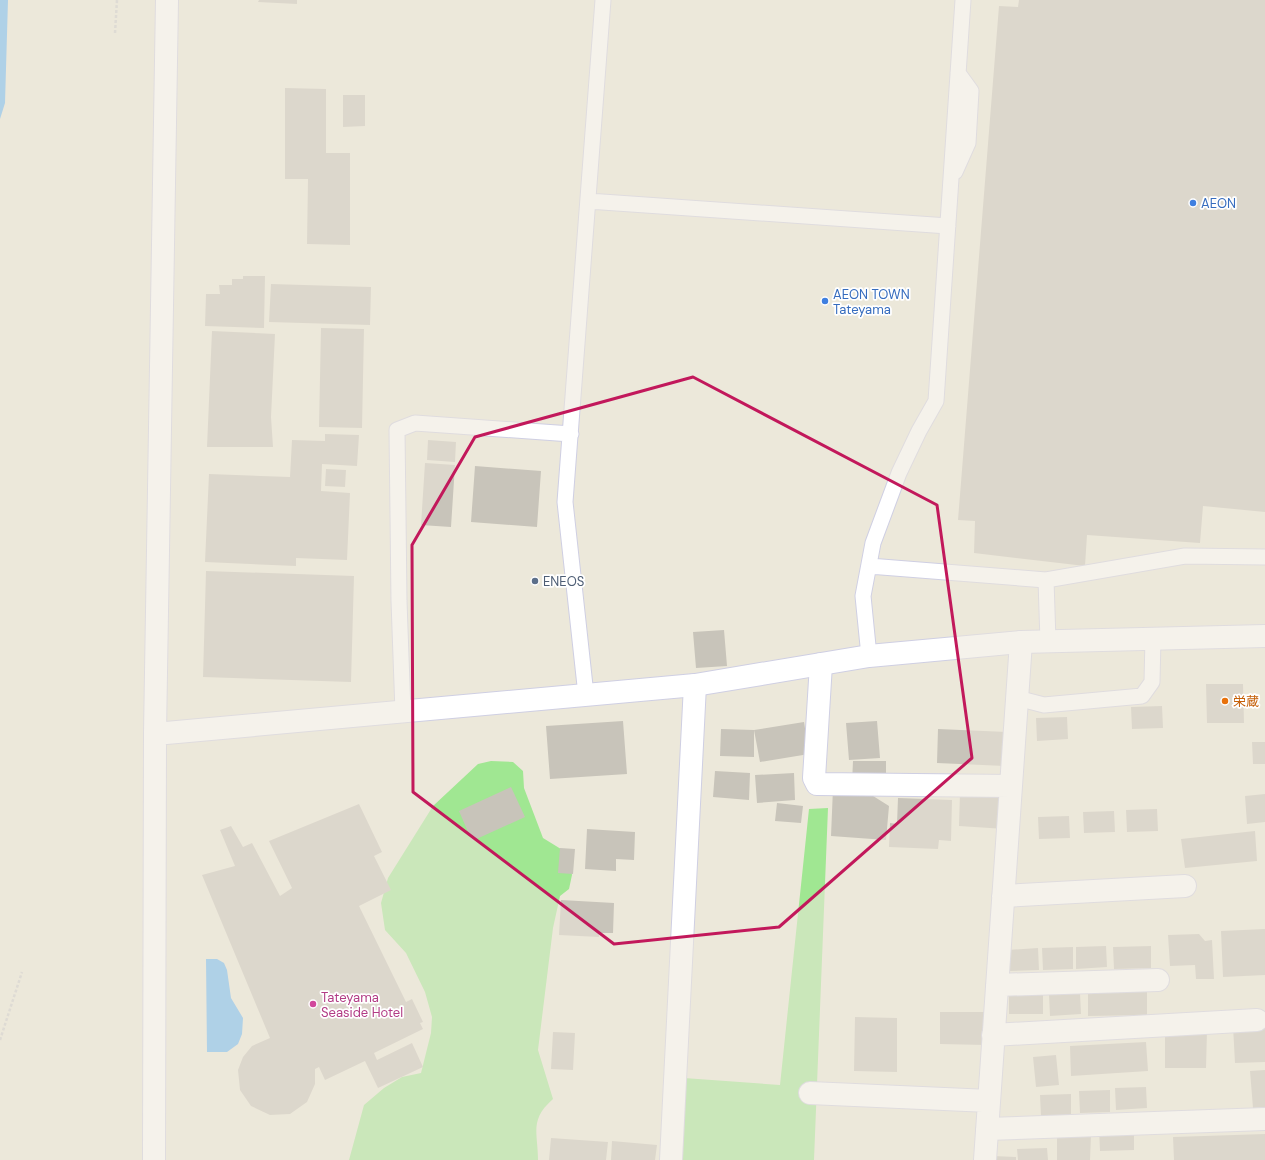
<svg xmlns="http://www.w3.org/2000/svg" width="1265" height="1160" font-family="'DM Sans','Noto Sans JP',sans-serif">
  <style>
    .green { fill: #a0e792 }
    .water { fill: #65b5f6 }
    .building { fill: #c8c4ba }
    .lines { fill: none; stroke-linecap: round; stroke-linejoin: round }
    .service-casing { stroke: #cfcfe3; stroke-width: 17 }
    .minor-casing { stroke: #cfcfe3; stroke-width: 24 }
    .tertiary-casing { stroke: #cfcfe3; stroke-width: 24 }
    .path { stroke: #ccc; stroke-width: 2.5; stroke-dasharray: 3 2; stroke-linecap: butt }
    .service { stroke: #fff; stroke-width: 15 }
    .minor { stroke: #fff; stroke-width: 22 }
    .tertiary { stroke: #fff; stroke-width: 22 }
    .marked { fill: none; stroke: #c2185b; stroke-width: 3; stroke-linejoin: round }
    .shop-dot { fill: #3f7fe0; stroke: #fff; stroke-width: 1.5 }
    .service-dot { fill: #5c6f8a; stroke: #fff; stroke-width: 1.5 }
    .food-dot { fill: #e8710a; stroke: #fff; stroke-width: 1.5 }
    .hotel-dot { fill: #d1479c; stroke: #fff; stroke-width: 1.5 }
    .labels { text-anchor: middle; stroke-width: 3.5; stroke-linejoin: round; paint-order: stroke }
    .shop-label { font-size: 13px; fill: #366cbe; stroke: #fff; text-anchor: start }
    .service-label { font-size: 13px; fill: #4e5e75; stroke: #fff; text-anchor: start }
    .food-label { font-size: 13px; fill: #c56008; stroke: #fff; text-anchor: start }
    .hotel-label { font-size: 13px; fill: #b23c85; stroke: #fff; text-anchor: start }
  </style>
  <rect width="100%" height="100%" fill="#ece8da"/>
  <!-- green -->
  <path class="green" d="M 491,761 L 513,762 L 523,771 L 524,788 L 543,838 L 569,854 L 572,875 L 569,889 L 560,896 L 553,928 L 538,1050 L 553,1099 C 529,1120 538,1133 538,1160 L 349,1160 L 364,1105 L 384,1088 L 402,1077 L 421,1073 L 431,1033 L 432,1017 L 425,992 L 406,953 L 385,930 L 381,903 L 388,878 L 433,806 L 478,764 Z
    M 828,808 L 814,1160 L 678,1160 L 684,1078 L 780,1085 L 809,809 Z"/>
  <!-- water -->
  <path class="water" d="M 0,0 L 8,0 L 5,103 L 0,119 Z
    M 206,959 L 217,959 L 224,963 L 227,970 L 231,998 L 243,1018 L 242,1034 L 238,1044 L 227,1052 L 207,1052 Z"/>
  <!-- building -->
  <path class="building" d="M 259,0 L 297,0 L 297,4 L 258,2 Z
    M 1019,0 L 1265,0 L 1265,512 L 1203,506 L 1200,543 L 1087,535 L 1085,566 L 974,553 L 975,521 L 958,520 L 999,6 L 1018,7 Z
    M 285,88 L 326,89 L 326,153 L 350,153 L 350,245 L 307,244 L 308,179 L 285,179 Z
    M 343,95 L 365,95 L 365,126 L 343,127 Z
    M 243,276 L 265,276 L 264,328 L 205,326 L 206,294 L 220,294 L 219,285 L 232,285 L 232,279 L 243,279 Z
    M 271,284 L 371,287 L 370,325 L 269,322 Z
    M 321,328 L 364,329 L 362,428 L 319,427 Z
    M 212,331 L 275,334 L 271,417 L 273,447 L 207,447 Z
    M 325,434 L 359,435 L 357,466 L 322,464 L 321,491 L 350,493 L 347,560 L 296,558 L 296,566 L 205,562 L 209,474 L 290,477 L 292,440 L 325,441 Z
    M 428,440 L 456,442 L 455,462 L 427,460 Z
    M 425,463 L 455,465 L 451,527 L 421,525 Z
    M 475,466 L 541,471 L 537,527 L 471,522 Z
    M 326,469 L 346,470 L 345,487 L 325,486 Z
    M 206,571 L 354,576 L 351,682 L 203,677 Z
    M 724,630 L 727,666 L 696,668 L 693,632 Z
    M 1206,684 L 1243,684 L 1244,723 L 1207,723 Z
    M 1162,706 L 1163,728 L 1132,729 L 1131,707 Z
    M 1067,717 L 1068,739 L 1037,741 L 1036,718 Z
    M 623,721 L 627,774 L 550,779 L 546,726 Z
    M 877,721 L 880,758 L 849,760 L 846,723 Z
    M 804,722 L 809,754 L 760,762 L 754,730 L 754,757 L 720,756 L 721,729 L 754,730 Z
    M 938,729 L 1007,732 L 1005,766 L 937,763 Z
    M 1252,742 L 1265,742 L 1265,764 L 1253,764 Z
    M 853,761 L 886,761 L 886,783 L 852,783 Z
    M 715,771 L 750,773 L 749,800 L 713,797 Z
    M 794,773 L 795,800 L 757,803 L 755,775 Z
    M 511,787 L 525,817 L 472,841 L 459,811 Z
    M 833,788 L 862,789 L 889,806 L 886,840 L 831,836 Z
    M 960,793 L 1007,796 L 1005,829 L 959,826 Z
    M 1265,794 L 1265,822 L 1247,824 L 1245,796 Z
    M 898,798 L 952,800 L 951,841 L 939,840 L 938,849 L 889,847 L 890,823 L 897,824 Z
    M 777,803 L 803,806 L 801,823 L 775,821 Z
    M 359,804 L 382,852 L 374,856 L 391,890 L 359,906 L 406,1002 L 412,999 L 423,1022 L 420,1023 L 423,1029 L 374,1053 L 377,1060 L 412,1043 L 423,1067 L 378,1088 L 365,1061 L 325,1080 L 319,1067 L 315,1069 L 315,1084 L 307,1102 L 290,1114 L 270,1115 L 251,1106 L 240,1090 L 238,1070 L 243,1057 L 252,1046 L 270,1038 L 202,875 L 235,866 L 220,830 L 231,826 L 243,847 L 252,843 L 280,896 L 292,888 L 269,841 Z
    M 1157,809 L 1158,831 L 1127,832 L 1126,810 Z
    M 1114,811 L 1115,832 L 1084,833 L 1083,812 Z
    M 1069,816 L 1070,838 L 1039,839 L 1038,817 Z
    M 587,829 L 635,832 L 634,860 L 616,859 L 616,871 L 585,869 Z
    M 1255,831 L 1257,861 L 1185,868 L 1181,839 Z
    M 560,848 L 575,849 L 573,874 L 558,873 Z
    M 561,900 L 614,903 L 613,933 L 599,933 L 599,937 L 559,935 Z
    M 1265,929 L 1265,975 L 1223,977 L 1221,931 Z
    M 1199,934 L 1205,941 L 1212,940 L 1214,979 L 1196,979 L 1195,965 L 1170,966 L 1168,935 Z
    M 1106,946 L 1107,967 L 1076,969 L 1076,947 Z
    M 1151,946 L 1151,968 L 1114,969 L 1113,947 Z
    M 1073,947 L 1073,969 L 1043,970 L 1042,948 Z
    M 1038,948 L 1039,970 L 1008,971 L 1008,950 Z
    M 1147,986 L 1147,1015 L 1088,1016 L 1088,987 Z
    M 1009,991 L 1043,991 L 1043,1014 L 1009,1014 Z
    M 1080,993 L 1081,1014 L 1050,1016 L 1049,994 Z
    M 940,1012 L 985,1012 L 985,1045 L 940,1044 Z
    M 855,1017 L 897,1018 L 897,1072 L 854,1071 Z
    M 1265,1024 L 1265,1062 L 1235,1063 L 1233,1026 Z
    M 1165,1030 L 1207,1031 L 1206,1068 L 1165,1068 Z
    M 553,1032 L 575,1033 L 573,1070 L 551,1069 Z
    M 1146,1042 L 1148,1071 L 1071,1076 L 1070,1046 Z
    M 1056,1055 L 1059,1085 L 1036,1087 L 1033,1057 Z
    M 1265,1070 L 1265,1107 L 1253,1108 L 1250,1071 Z
    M 1146,1087 L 1147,1108 L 1116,1110 L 1115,1088 Z
    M 1110,1090 L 1110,1112 L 1080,1113 L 1079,1091 Z
    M 1071,1094 L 1071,1115 L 1041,1116 L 1040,1095 Z
    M 1134,1127 L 1134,1150 L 1100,1151 L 1099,1128 Z
    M 1057,1134 L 1091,1135 L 1090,1160 L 1057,1160 Z
    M 1265,1134 L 1265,1160 L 1174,1160 L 1173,1137 Z
    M 551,1138 L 608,1142 L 606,1160 L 549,1160 Z
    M 612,1141 L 657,1145 L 655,1160 L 611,1160 Z
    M 1047,1148 L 1048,1160 L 1018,1160 L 1017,1149 Z
    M 993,1156 L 1016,1157 L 1016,1160 L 993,1160 Z"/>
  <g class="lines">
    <!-- service casing -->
    <g class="service-casing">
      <path id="service" d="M 955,172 L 968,143 L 971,91 L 958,73
        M 588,201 L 948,226
        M 869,566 L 1046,580 L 1185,556 L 1265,557
        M 1046,580 L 1048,641
        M 869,656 L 863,596 L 873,543 L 899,473 L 919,431 L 936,401 L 963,0
        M 586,695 L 565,502 L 603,0
        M 1017,698 L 1044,705 L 1142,696 L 1152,682 L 1153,638
        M 403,712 L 399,601 L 397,430 L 415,423 L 571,434"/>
    </g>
    <!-- minor casing -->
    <g class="minor-casing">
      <path id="minor" d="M 821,664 L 814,778 L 817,784 L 1011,786
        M 1003,896 L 1185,886
        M 997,985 L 1158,980
        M 993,1035 L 1257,1020
        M 810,1093 L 989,1101
        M 987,1129 L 1265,1119
        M 671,1160 L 695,685
        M 985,1160 L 1021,642"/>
    </g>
    <!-- tertiary casing -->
    <g class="tertiary-casing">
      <path id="tertiary" d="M 155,734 L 695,685 L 869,656 L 1021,642 L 1265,636
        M 154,1160 L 155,734 L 167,0"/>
    </g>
    <!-- path -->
    <path class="path" d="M 115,33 L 117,0
      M 0,1040 L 22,972"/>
    <!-- service -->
    <use href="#service" class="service"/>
    <!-- minor -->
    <use href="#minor" class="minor"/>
    <!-- tertiary -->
    <use href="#tertiary" class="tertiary"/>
  </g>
  <!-- marked area -->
  <path d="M0 0H1265V1160H0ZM 693,377 L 937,505 L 972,758 L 779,927 L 614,944 L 413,792 L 412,545 L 475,437 Z" fill="#ece8da" fill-opacity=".55" fill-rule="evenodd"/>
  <path class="marked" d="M 693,377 L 937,505 L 972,758 L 779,927 L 614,944 L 413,792 L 412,545 L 475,437 Z"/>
  <!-- markers -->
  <g class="shop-dot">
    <circle cx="1193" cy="203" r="4"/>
    <circle cx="825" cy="301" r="4"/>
  </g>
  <circle class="service-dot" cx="535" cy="581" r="4"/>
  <circle class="food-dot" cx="1225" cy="701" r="4"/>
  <circle class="hotel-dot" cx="313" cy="1004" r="4"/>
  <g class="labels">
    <!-- shop labels -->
    <g class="shop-label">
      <text x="1201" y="208">AEON</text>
      <text x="833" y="299">AEON TOWN<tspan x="833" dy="15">Tateyama</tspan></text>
    </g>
    <!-- service labels -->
    <g class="service-label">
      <text x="543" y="586">ENEOS</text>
    </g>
    <!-- food labels -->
    <g class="food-label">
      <text x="1233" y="706">栄蔵</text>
    </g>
    <!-- hotel labels -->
    <g class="hotel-label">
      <text x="321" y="1002">Tateyama<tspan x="321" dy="15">Seaside Hotel</tspan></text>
    </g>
  </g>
</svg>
